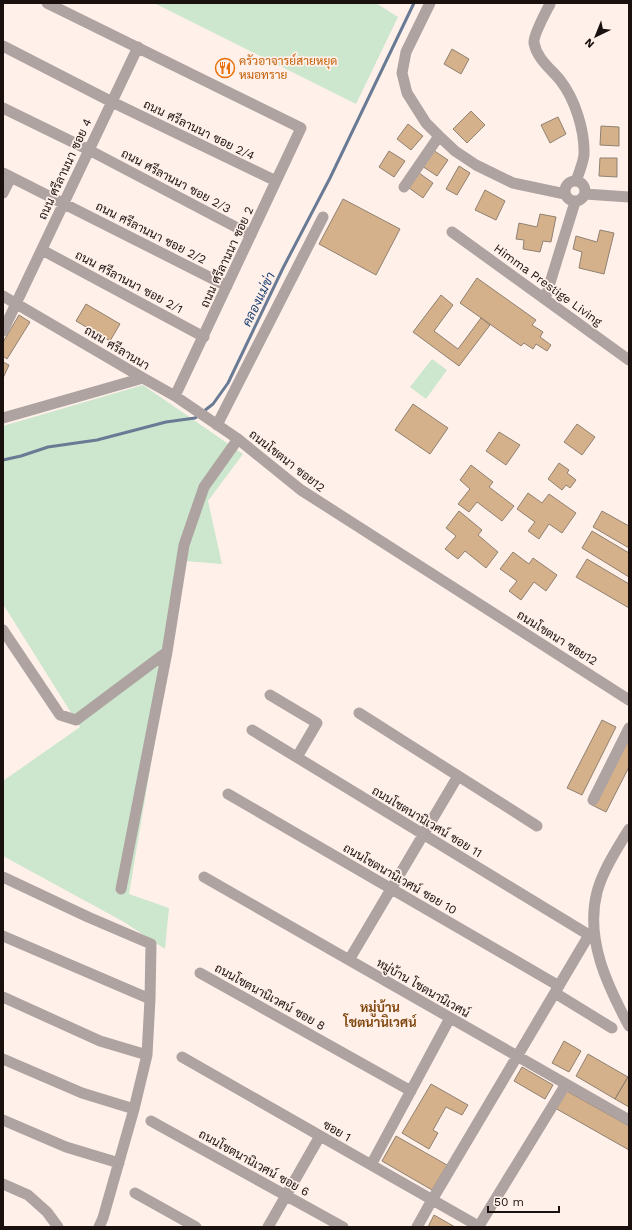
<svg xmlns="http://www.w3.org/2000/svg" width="632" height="1230" font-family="'Work Sans',Sarabun,sans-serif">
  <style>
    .green { fill: #cce7cd }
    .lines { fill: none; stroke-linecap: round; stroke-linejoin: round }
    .stream { stroke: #697a95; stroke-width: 3 }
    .building { fill: #d4b18b; stroke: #908171 }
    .minor { stroke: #aea3a1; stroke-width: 11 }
    .labels { text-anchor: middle; stroke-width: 3.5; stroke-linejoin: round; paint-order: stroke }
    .food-label { font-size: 12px; fill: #c56008; stroke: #fff0ea; text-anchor: start }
    .street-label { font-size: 12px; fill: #1a110f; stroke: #fff0ea }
    .water-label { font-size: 13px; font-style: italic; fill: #204577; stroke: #fff0ea }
    .neighbourhood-label { font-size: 13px; font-weight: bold; fill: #804810; stroke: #fff0ea }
  </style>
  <rect width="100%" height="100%" fill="#fff0ea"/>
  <!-- green -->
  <path class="green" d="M 154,3 L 376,3 L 398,17 L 356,104 Z
    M 432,359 L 447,370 L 426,399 L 410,387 Z
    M 143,385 L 243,454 L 208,501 L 222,564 L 185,561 L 129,894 L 169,908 L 165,949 L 124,922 L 3,856 L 3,781 L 80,727 L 3,604 L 3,426 Z"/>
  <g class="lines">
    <!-- stream -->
    <path class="stream" d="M 3,460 L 21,456 L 48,447 L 97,440 L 166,422 L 195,418 L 213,404 L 228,383 L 283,268 L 330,178 L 414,3"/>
  </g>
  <!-- building -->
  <path class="building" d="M 452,49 L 469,59 L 461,74 L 444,64 Z
    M 471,111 L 485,125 L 467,143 L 453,129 Z
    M 558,117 L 566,134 L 550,143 L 541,125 Z
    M 408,124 L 423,136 L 411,150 L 397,139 Z
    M 601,126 L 619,127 L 619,146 L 600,145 Z
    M 433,150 L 448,160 L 437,176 L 422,166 Z
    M 389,151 L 405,161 L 394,177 L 379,167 Z
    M 600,158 L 617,158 L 617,177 L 599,176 Z
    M 459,166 L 470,173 L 457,195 L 446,189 Z
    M 419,173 L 433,183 L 423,198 L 409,188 Z
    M 485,190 L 505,201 L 496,220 L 475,210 Z
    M 343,199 L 400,229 L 376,275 L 319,244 Z
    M 540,214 L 556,217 L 551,242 L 543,241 L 540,252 L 523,249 L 524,240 L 516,239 L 519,223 L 537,227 Z
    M 600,230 L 614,233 L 604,274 L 579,268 L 582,252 L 573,249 L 576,236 L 597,242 Z
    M 477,278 L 536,320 L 532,325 L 543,332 L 540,337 L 551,345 L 547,351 L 536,344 L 533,349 L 524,343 L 521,346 L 460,303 Z
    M 441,295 L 453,305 L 434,331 L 458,349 L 481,318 L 490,325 L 459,366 L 413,332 Z
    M 86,304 L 120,324 L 110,341 L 76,321 Z
    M 19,315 L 30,322 L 7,359 L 3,356 L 3,342 Z
    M 3,362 L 9,365 L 3,378 Z
    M 413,404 L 448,428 L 430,454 L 395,430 Z
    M 577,424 L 595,437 L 582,455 L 564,442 Z
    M 499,432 L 520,445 L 506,465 L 486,451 Z
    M 559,463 L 569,470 L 567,473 L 576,480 L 570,488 L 566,485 L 562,490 L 548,479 Z
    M 471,465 L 493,482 L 489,487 L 514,506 L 502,521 L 477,502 L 469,512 L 458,504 L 470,489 L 460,480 Z
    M 528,493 L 542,503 L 549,494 L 576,513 L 562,533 L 549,524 L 539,539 L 528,531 L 535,522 L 517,509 Z
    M 459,511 L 482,530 L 478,535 L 498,552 L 486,568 L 465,551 L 458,559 L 445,549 L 456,536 L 446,528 Z
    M 602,511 L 629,526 L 629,548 L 593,527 Z
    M 592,531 L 629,553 L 629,577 L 582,548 Z
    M 513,552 L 529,564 L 533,558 L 557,575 L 546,591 L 534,582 L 521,600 L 509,591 L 517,581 L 500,569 Z
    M 587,559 L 629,584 L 629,608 L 576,577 Z
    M 602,720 L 616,727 L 582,795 L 567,788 Z
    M 629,739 L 629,767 L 606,812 L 592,805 Z
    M 564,1041 L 581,1051 L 569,1072 L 552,1063 Z
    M 588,1054 L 628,1077 L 615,1099 L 576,1076 Z
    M 522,1067 L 553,1085 L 545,1099 L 514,1081 Z
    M 629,1075 L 629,1107 L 615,1099 Z
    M 431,1084 L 468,1105 L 462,1115 L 446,1107 L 433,1130 L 438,1133 L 429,1149 L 402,1133 Z
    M 565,1090 L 629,1126 L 629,1150 L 555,1108 Z
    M 396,1136 L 447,1165 L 432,1190 L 382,1161 Z
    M 434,1215 L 455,1227 L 428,1227 Z"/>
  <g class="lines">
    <!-- minor -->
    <path class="minor" d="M 47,3 L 301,128 L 175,396
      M 430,3 L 406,52 L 402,73 L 407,93 L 426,123 L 439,136 L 455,151 L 476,165 L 513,183 L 565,194
      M 550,4 C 546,12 533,35 534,43 C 537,59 551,69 560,80 C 575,99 585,131 584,155 C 583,163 579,173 576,181
      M 3,46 L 112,102 L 276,181
      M 3,108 L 89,150 L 251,235
      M 3,173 L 227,286
      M565 191a10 10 0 1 1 20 0a10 10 0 1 1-20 0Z
      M 404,187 L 439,136
      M 3,193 L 11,177
      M 585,194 L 629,197
      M 452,232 L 629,360
      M 42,250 L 204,337
      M 3,296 L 143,378 L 175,396 L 238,439 L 301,490 L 629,700
      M 545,299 L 575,202
      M 3,331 L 138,47
      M 3,418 L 143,378
      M 217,425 L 323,217
      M 3,630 L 60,715 L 76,720 L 167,652 L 184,545 L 204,487 L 238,439
      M 270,695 L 317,723 L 297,757
      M 359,713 L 537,826
      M 252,730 L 589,935 L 432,1200 L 417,1227
      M 228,794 L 559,986
      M 593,800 L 629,728
      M 629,829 C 617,849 603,870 597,892 C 585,939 607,985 629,1026
      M 3,877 L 88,917 L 151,944 L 150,999
      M 204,877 L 629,1120
      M 121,889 L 167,652
      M 3,936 L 150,999 L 147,1055 L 134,1109
      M 349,960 L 458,776
      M 200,973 L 411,1091
      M 555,993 L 612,1028
      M 3,997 L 100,1041 L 147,1055
      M 182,1057 L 480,1227
      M 3,1059 L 82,1093 L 134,1109 L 103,1218 L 99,1227
      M 3,1120 L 66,1147 L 119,1163
      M 151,1121 L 343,1227
      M 371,1165 L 450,1018
      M 3,1184 L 28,1195 L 47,1212 L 58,1227
      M 135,1193 L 196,1227
      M 479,1226 L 566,1084
      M 268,1227 L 320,1136"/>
  </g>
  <!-- icons -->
  <defs>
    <g id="restaurant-ring" transform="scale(1)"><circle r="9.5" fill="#fff0ea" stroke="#e8710a" stroke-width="1.5"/><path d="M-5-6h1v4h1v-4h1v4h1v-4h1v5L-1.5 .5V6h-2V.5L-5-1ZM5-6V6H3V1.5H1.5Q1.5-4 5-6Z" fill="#e8710a"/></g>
  </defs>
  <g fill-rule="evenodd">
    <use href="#restaurant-ring" x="225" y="68"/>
  </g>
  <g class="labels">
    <!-- food labels -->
    <g class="food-label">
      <text x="239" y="65">ครัวอาจารย์สายหยุด<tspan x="239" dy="14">หมอทราย</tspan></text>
    </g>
    <!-- street labels -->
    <g class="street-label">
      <text transform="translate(199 130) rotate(26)" y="4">ถนน ศรีลานนา ซอย 2/4</text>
      <text transform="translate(65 169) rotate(-65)" y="4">ถนน ศรีลานนา ซอย 4</text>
      <text transform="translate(176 181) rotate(28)" y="4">ถนน ศรีลานนา ซอย 2/3</text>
      <text transform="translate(151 233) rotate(27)" y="4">ถนน ศรีลานนา ซอย 2/2</text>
      <text transform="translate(227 257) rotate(-65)" y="4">ถนน ศรีลานนา ซอย 2</text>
      <text transform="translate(129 282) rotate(28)" y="4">ถนน ศรีลานนา ซอย 2/1</text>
      <text transform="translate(548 285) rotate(36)" y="4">Himma Prestige Living</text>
      <text transform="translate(117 348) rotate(31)" y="4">ถนน ศรีลานนา</text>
      <text transform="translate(287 461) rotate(38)" y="4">ถนนโชตนา ซอย12</text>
      <text transform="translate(557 638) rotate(32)" y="4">ถนนโชตนา ซอย12</text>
      <text transform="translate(427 822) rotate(31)" y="4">ถนนโชตนานิเวศน์ ซอย 11</text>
      <text transform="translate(400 879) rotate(30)" y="4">ถนนโชตนานิเวศน์ ซอย 10</text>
      <text transform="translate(423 988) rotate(30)" y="4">หมู่บ้าน โชตนานิเวศน์</text>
      <text transform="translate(270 997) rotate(29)" y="4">ถนนโชตนานิเวศน์ ซอย 8</text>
      <text transform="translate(337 1131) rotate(30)" y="4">ซอย 1</text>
      <text transform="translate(254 1163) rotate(29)" y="4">ถนนโชตนานิเวศน์ ซอย 6</text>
    </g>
    <!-- water labels -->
    <g class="water-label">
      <text transform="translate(258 299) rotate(-64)" y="5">คลองแม่ข่า</text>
    </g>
    <!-- neighbourhood labels -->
    <g class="neighbourhood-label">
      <text x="380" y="1012">หมู่บ้าน<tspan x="380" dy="15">โชตนานิเวศน์</tspan></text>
    </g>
  </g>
  <!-- border -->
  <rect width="632" height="1230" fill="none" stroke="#1a110f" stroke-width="8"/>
  <!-- north arrow -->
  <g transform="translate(596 36) rotate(223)" stroke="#fff0ea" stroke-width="3" paint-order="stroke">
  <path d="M0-3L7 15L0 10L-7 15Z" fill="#1a110f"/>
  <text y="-6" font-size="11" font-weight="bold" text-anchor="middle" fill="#1a110f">N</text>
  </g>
  <!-- scale -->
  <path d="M488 1206v6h71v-6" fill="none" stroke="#1a110f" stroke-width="2"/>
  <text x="494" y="1206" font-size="12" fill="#1a110f" stroke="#fff0ea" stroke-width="3" paint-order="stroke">50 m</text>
</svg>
